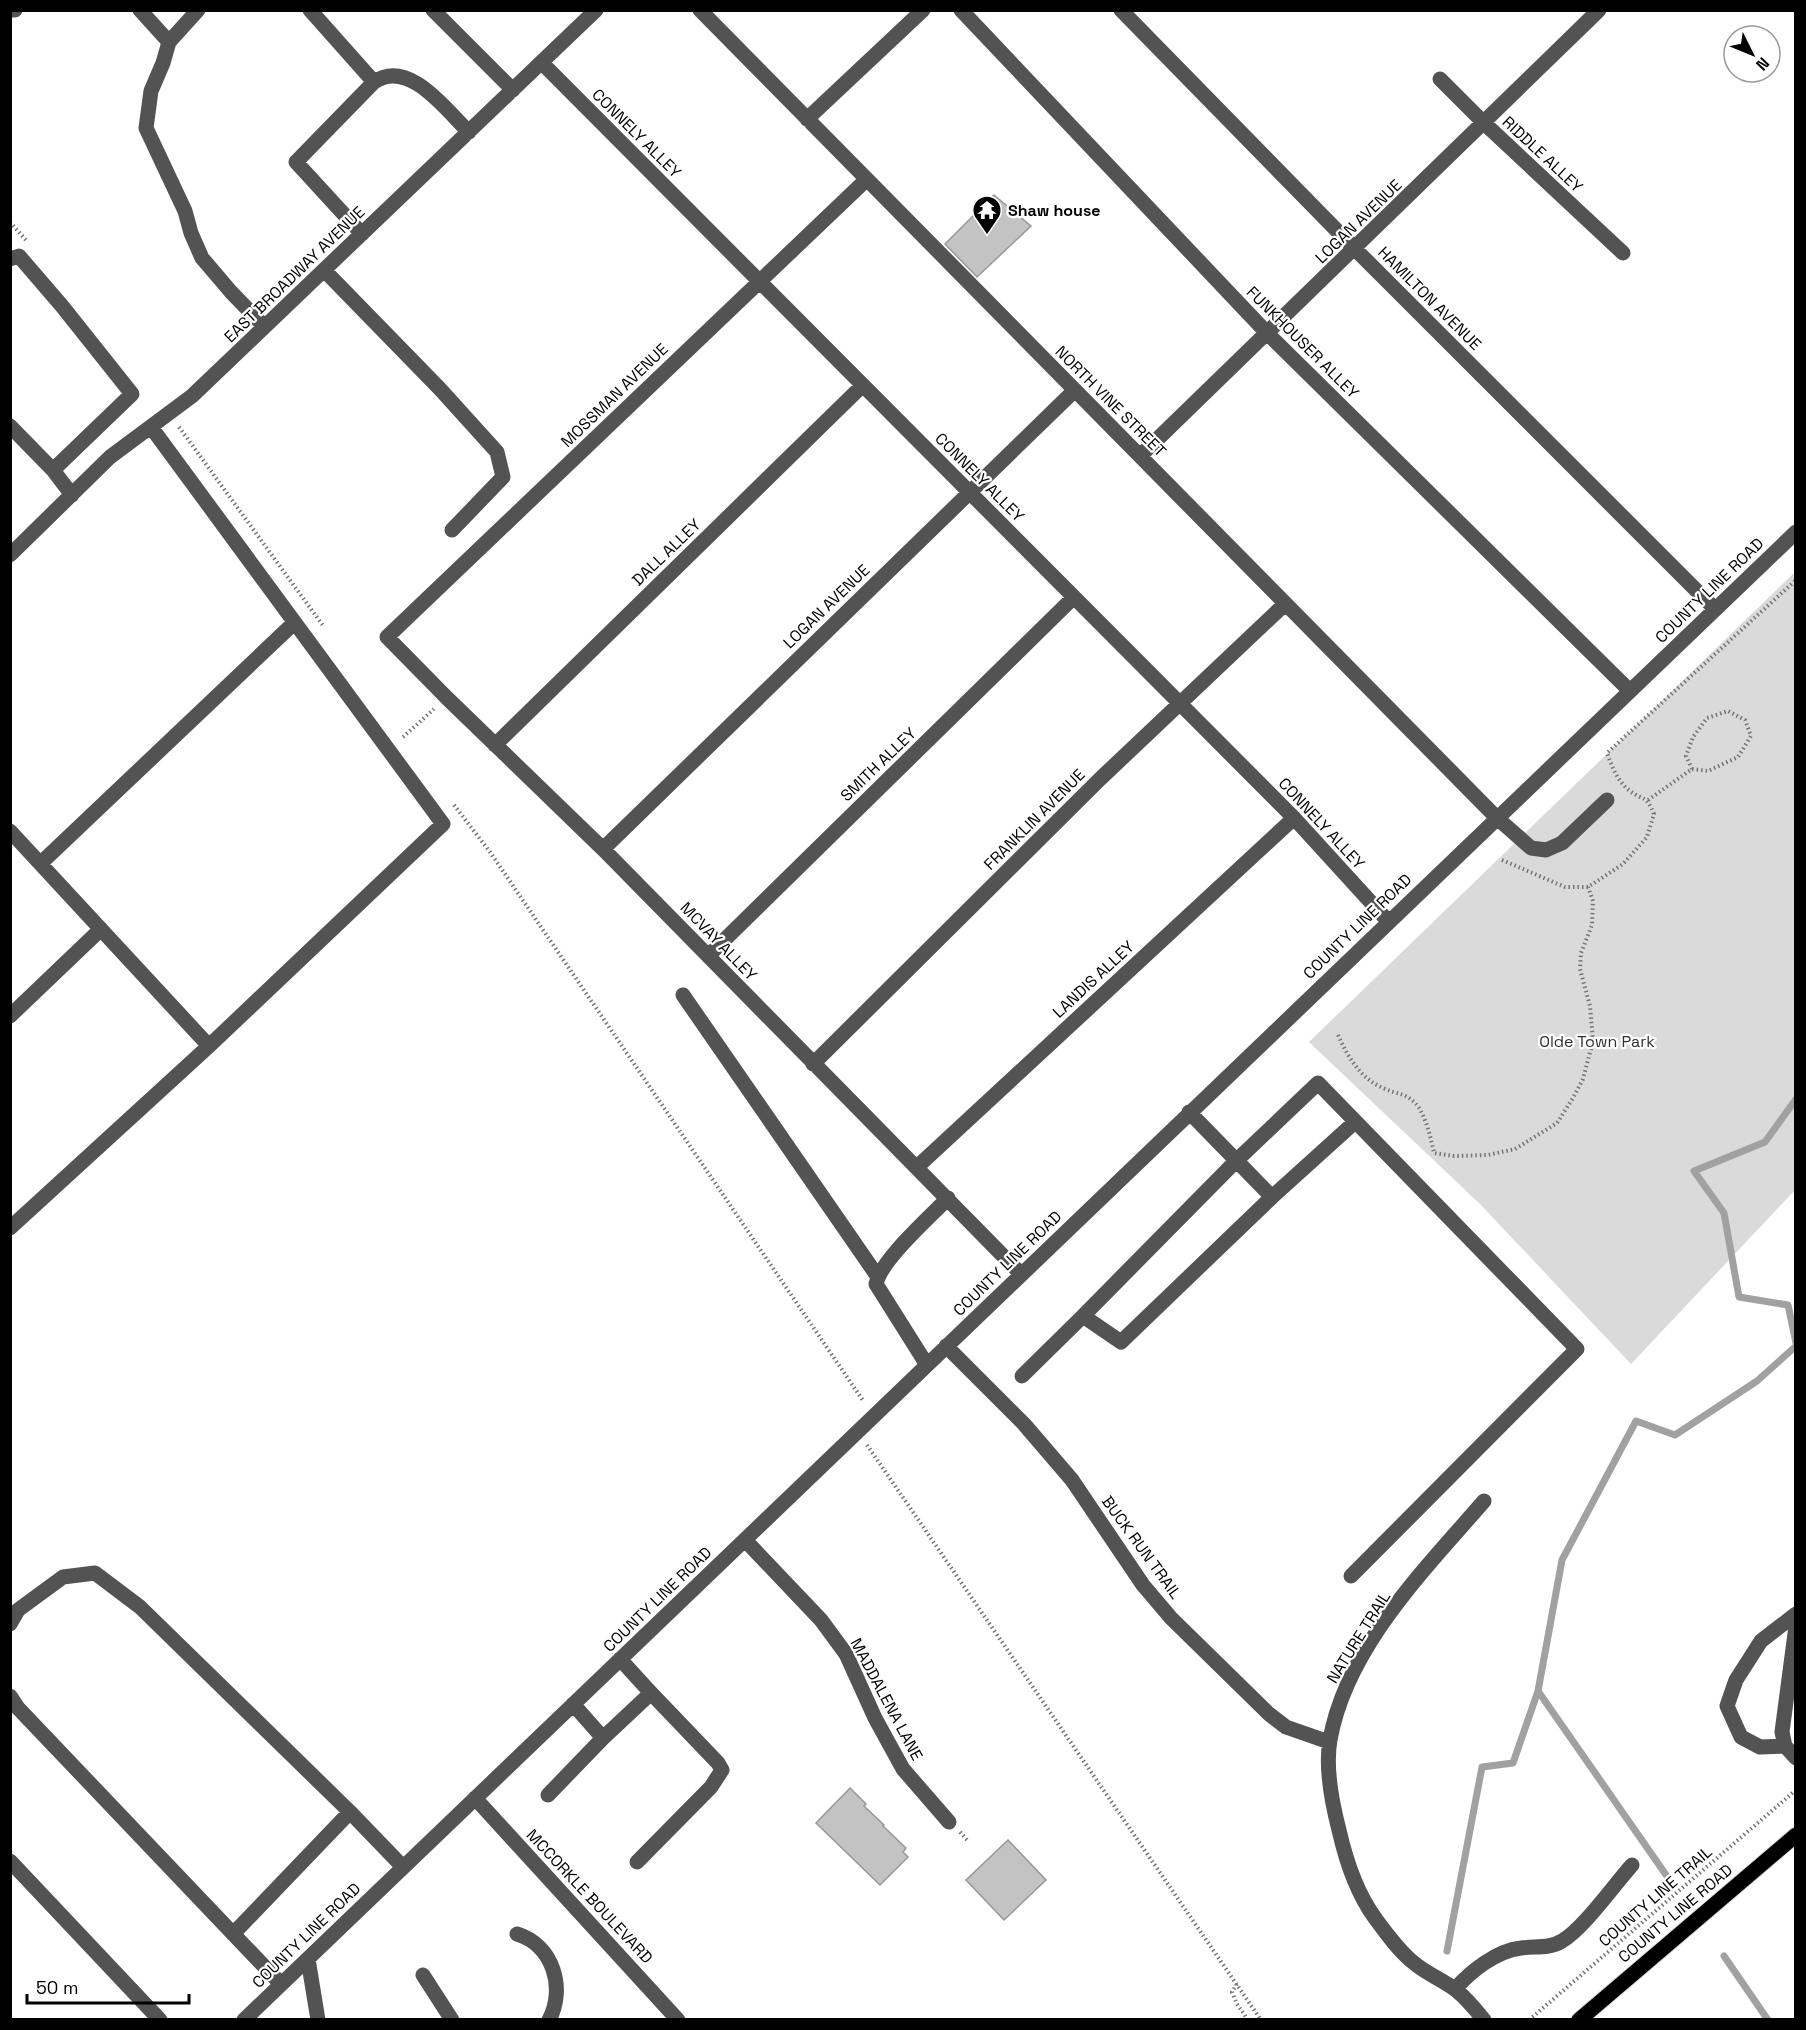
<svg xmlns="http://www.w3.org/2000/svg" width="1806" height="2030" font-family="'Space Grotesk',sans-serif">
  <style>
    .green { fill: #dadada }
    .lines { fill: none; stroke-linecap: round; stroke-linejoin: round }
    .stream { stroke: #a1a1a1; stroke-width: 7 }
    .building { fill: #c3c3c3; stroke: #979797; stroke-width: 1.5 }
    .major-casing { stroke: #dbdbdb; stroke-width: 17 }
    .path { stroke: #757575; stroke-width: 4; stroke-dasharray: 1.5 3; stroke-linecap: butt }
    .minor { stroke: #535353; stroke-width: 15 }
    .major { stroke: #000; stroke-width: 15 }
    .labels { text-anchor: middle; stroke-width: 4.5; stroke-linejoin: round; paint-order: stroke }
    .street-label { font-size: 16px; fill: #000; stroke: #fff }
    .poi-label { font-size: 16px; font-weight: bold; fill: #000; stroke: #fff; text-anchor: start }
    .park-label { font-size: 16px; fill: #313131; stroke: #fff }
  </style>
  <rect width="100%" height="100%" fill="#fff"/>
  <!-- green -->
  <path class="green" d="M 1795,572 L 1795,1190 L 1631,1364 L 1481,1205 L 1309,1042 Z"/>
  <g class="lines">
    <!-- stream -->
    <path class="stream" d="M 1796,1099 L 1765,1142 L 1694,1171 L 1724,1213 L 1739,1297 L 1788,1305 L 1796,1343
      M 1671,1882 L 1538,1691 L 1562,1560 L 1636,1421 L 1675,1435 L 1757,1381 L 1796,1346
      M 1447,1951 L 1482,1767 L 1513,1763 L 1538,1691
      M 1724,1956 L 1768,2020"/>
  </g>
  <!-- building -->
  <path class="building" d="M 994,195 L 1031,226 L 977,277 L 945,244 Z
    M 850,1788 L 866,1804 L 864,1806 L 884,1825 L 883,1826 L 906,1848 L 903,1852 L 908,1857 L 880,1885 L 816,1823 Z
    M 1008,1840 L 1046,1880 L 1004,1920 L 966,1880 Z"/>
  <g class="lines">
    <!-- major casing -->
    <g class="major-casing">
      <path id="major" d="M 1579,2020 L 1796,1835"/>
    </g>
    <!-- path -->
    <path class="path" d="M 10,222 L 26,240
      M 179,427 L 324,627
      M 403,737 L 434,709
      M 1648,800 L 1692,769 L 1708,771 L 1738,757 L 1751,736 L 1745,720 L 1728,711 L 1707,718 L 1693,737 L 1686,756 L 1692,769
      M 454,805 L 490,852 L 864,1402
      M 1502,860 L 1565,887 L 1588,887 L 1623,864 L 1647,837 L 1654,814 C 1646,795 1644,801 1630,791 C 1618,782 1612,767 1607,753 L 1796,580
      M 1338,1035 C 1348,1057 1360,1078 1383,1088 C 1397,1095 1408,1092 1419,1108 C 1427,1121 1431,1139 1434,1153 L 1454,1156 L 1488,1155 L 1515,1149 L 1557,1123 L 1573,1098 L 1583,1079 L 1593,1041 L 1590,1006 L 1580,969 L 1581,953 L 1592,925 L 1593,901 L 1588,887
      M 867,1445 L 1261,2020
      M 960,1832 L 968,1841
      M 1237,1984 L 1232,1992 L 1237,2004 L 1248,2020
      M 1529,2020 L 1796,1790"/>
    <!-- minor -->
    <path class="minor" d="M 12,10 L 15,10
      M 140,10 L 169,42 L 163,63 L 151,91 L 146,128 L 185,211 L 191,233 L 202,258 L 231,292 L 264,326
      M 310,10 L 374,82
      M 433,10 L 513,90
      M 700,10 L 1497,818 L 1531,848 L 1546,850 L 1562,843 L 1607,800
      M 961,10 L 1267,333 L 1630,691
      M 1121,10 L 1355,249 L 1715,609
      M 169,42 L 198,10
      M 542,63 L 1294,818 L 1388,921
      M 1440,79 L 1484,123 L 1623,253
      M 807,119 L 923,10
      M 866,180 L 387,637 L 447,698 L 603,849 L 1021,1274
      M 362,234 L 296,162 L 374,82 C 409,58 446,110 469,132
      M 10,259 L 19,256 L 62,306 L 132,394 L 53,470
      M 324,270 L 440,389 L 497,452 L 503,477 L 452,530
      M 10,426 L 53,470 L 72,495
      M 1140,456 L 1599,10
      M 10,555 L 110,457 L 192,396 L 596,10
      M 495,745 L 863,385
      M 10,831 L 209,1046
      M 603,849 L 1075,390
      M 41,863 L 294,623
      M 708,956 L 1074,597
      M 683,995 L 878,1277
      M 10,1016 L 101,929
      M 813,1064 L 1100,779 L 1285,604
      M 1189,1112 L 1272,1197
      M 917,1167 L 1294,818
      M 10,1228 L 209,1046 L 443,824 L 151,427
      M 1083,1316 L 1237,1160 L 1318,1083 L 1577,1349 L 1351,1576
      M 946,1346 L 1024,1424 L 1072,1480 L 1143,1585 L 1171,1618 L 1269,1714 L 1286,1727 L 1329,1742
      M 927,1365 L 876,1284 C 881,1260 929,1218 948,1198
      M 1022,1376 L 1083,1316 L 1121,1342 L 1272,1197 L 1355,1122
      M 1484,1501 C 1425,1569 1346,1648 1330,1740 C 1325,1768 1332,1803 1339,1830 C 1346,1861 1356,1892 1375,1918 C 1386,1933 1399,1951 1414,1963 C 1427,1974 1443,1980 1456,1990 C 1466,1998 1476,2010 1484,2020
      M 745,1540 L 821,1620 L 846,1654 L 875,1718 L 903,1769 L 949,1822
      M 10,1624 L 18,1610 L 63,1577 L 95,1573 L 140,1607 L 350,1812 L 403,1867
      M 1796,1626 L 1782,1732 L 1785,1746 L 1796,1758
      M 10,1696 L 18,1708 L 281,1984
      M 573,1704 L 603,1738
      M 1785,1746 L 1760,1747 L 1741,1737 L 1727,1706 L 1736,1680 L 1761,1641 L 1796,1614
      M 548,1795 L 603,1738 L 651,1693 L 620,1659
      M 475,1798 L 678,2020
      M 10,1861 L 160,2020
      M 637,1862 L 711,1787 L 722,1770 L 718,1763 L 651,1693
      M 233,1934 L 350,1812
      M 517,1934 C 553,1945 566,1988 549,2020
      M 308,1959 L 318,2020
      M 423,1975 L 452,2020
      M 1455,1989 C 1471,1971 1496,1951 1521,1948 C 1535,1946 1549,1949 1562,1941 C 1583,1929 1614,1885 1632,1865
      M 244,2020 L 1796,532"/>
    <!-- major -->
    <use href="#major" class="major"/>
  </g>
  <!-- icons -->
  <defs>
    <g id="temple-pin" transform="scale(1.5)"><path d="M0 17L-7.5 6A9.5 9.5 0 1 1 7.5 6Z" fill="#000" stroke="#fff"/><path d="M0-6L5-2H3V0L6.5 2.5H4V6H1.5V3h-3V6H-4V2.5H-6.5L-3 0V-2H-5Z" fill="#fff"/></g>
  </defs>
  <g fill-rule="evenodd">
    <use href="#temple-pin" x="987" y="210"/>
  </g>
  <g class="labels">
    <!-- street labels -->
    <g class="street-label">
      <text transform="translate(637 133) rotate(45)" y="6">CONNELY ALLEY</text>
      <text transform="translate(1543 154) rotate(43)" y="6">RIDDLE ALLEY</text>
      <text transform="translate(1358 221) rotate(-44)" y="6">LOGAN AVENUE</text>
      <text transform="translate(294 274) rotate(-44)" y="6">EAST BROADWAY AVENUE</text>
      <text transform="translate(1430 298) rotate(45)" y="6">HAMILTON AVENUE</text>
      <text transform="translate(1303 342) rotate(45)" y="6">FUNKHOUSER ALLEY</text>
      <text transform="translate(614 395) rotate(-44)" y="6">MOSSMAN AVENUE</text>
      <text transform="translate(1111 401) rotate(45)" y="6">NORTH VINE STREET</text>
      <text transform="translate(980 477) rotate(45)" y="6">CONNELY ALLEY</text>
      <text transform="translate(666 552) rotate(-44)" y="6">DALL ALLEY</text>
      <text transform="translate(1709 590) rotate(-44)" y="6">COUNTY LINE ROAD</text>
      <text transform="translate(826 606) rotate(-44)" y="6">LOGAN AVENUE</text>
      <text transform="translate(878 764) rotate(-44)" y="6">SMITH ALLEY</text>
      <text transform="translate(1034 819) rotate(-45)" y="6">FRANKLIN AVENUE</text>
      <text transform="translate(1322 823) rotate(47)" y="6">CONNELY ALLEY</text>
      <text transform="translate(1357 926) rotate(-44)" y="6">COUNTY LINE ROAD</text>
      <text transform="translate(719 941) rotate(46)" y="6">MCVAY ALLEY</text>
      <text transform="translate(1093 979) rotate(-43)" y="6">LANDIS ALLEY</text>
      <text transform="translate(1007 1263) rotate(-44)" y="6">COUNTY LINE ROAD</text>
      <text transform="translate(1142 1547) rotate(54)" y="6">BUCK RUN TRAIL</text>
      <text transform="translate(657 1599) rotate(-44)" y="6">COUNTY LINE ROAD</text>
      <text transform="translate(1358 1637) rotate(-58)" y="6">NATURE TRAIL</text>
      <text transform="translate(887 1699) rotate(62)" y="6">MADDALENA LANE</text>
      <text transform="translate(590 1896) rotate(47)" y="6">MCCORKLE BOULEVARD</text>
      <text transform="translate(1655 1896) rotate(-41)" y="6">COUNTY LINE TRAIL</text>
      <text transform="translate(1675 1913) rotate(-40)" y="6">COUNTY LINE ROAD</text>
      <text transform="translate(306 1935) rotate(-44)" y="6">COUNTY LINE ROAD</text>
    </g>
    <!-- poi labels -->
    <g class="poi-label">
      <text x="1008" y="216">Shaw house</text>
    </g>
    <!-- park labels -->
    <g class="park-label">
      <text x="1597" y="1047">Olde Town Park</text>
    </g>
  </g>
  <!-- border -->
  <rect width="1806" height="2030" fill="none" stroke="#000000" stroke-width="24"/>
  <!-- north arrow -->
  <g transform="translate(1752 54) rotate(133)"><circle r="28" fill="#ffffff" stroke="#999999" stroke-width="1.5"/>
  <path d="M0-4.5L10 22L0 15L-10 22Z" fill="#000000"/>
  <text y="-9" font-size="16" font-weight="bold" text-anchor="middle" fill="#000000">N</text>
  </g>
  <!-- scale -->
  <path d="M27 1994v9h162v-9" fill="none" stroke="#000000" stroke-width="3"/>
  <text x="36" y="1994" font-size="18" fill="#000000" stroke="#ffffff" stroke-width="4.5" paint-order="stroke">50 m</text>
</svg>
